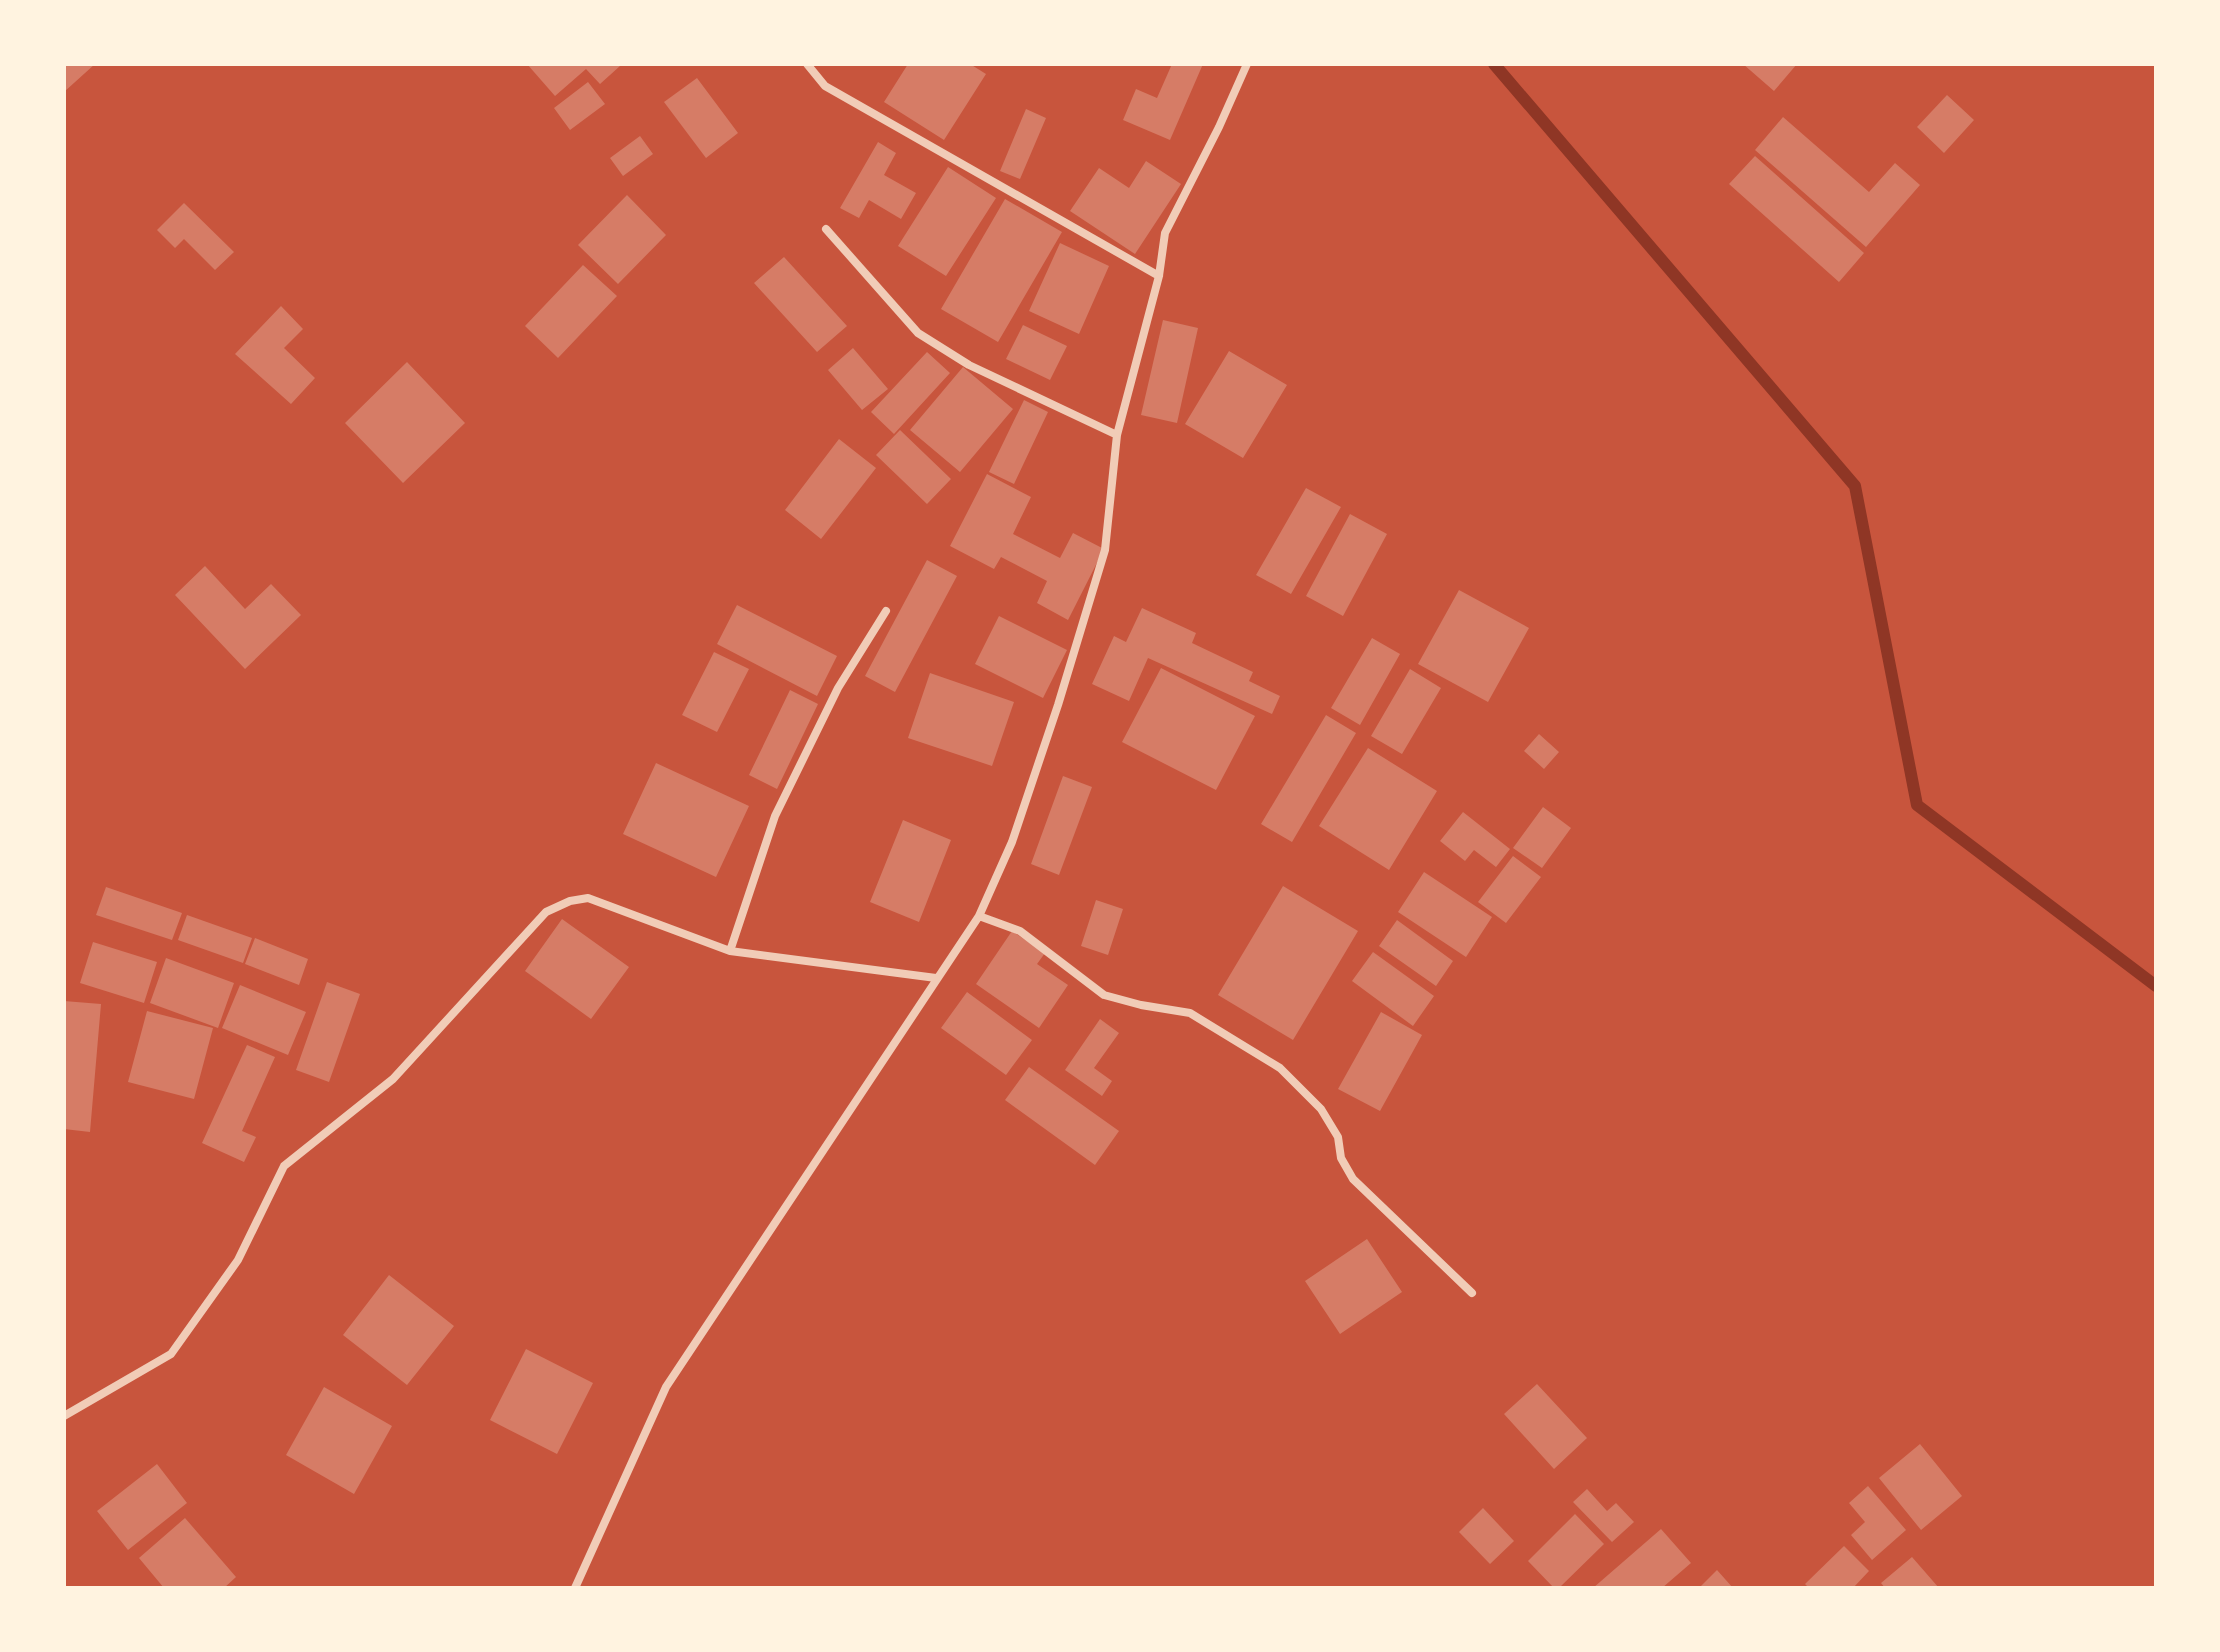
<svg xmlns="http://www.w3.org/2000/svg" width="2220" height="1652" font-family="Inter,sans-serif">
  <style>
    .lines { fill: none; stroke-linecap: round; stroke-linejoin: round }
    .stream { stroke: #8f3625; stroke-width: 12 }
    .building { fill: #d67c66 }
    .minor { stroke: #f1ccb7; stroke-width: 8 }
  </style>
  <rect width="100%" height="100%" fill="#c8553d"/>
  <g class="lines">
    <!-- stream -->
    <path class="stream" d="M 1494,64 L 1855,486 L 1917,805 L 2156,986"/>
  </g>
  <!-- building -->
  <path class="building" d="M 64,64 L 95,64 L 64,92 Z
    M 527,64 L 618,64 L 620,66 L 600,84 L 586,69 L 555,96 Z
    M 908,64 L 970,64 L 986,74 L 944,140 L 884,102 Z
    M 1172,64 L 1203,64 L 1170,140 L 1123,120 L 1136,89 L 1157,98 Z
    M 1743,64 L 1797,64 L 1774,91 Z
    M 697,78 L 738,133 L 706,158 L 664,102 Z
    M 588,82 L 605,104 L 570,130 L 554,108 Z
    M 1947,95 L 1974,120 L 1944,153 L 1917,127 Z
    M 1026,109 L 1046,118 L 1020,179 L 1000,171 Z
    M 1783,117 L 1869,192 L 1895,163 L 1920,185 L 1866,247 L 1755,150 Z
    M 640,136 L 653,154 L 623,176 L 610,158 Z
    M 878,142 L 896,153 L 884,175 L 916,193 L 901,219 L 869,200 L 859,218 L 840,208 Z
    M 1755,156 L 1864,253 L 1839,282 L 1729,184 Z
    M 1146,161 L 1181,184 L 1135,254 L 1070,211 L 1099,168 L 1129,188 Z
    M 948,167 L 996,198 L 946,276 L 898,246 Z
    M 627,195 L 666,235 L 618,284 L 578,245 Z
    M 1005,199 L 1062,232 L 998,342 L 941,309 Z
    M 184,203 L 234,252 L 215,270 L 184,239 L 175,248 L 157,230 Z
    M 1060,243 L 1109,266 L 1079,334 L 1029,311 Z
    M 784,257 L 847,326 L 817,352 L 754,283 Z
    M 583,265 L 617,296 L 558,358 L 525,326 Z
    M 281,306 L 303,329 L 284,348 L 315,378 L 291,404 L 235,354 Z
    M 1163,320 L 1198,328 L 1177,423 L 1141,415 Z
    M 1023,325 L 1067,346 L 1050,380 L 1006,359 Z
    M 853,348 L 888,389 L 862,410 L 828,370 Z
    M 1229,351 L 1287,385 L 1243,458 L 1185,424 Z
    M 927,352 L 950,373 L 894,434 L 871,412 Z
    M 407,362 L 465,423 L 403,483 L 345,423 Z
    M 963,367 L 1013,409 L 960,472 L 910,430 Z
    M 1024,400 L 1048,412 L 1014,484 L 989,472 Z
    M 900,430 L 951,479 L 927,504 L 876,455 Z
    M 839,439 L 876,468 L 821,539 L 785,510 Z
    M 987,474 L 1031,497 L 1013,534 L 1060,558 L 1073,533 L 1104,549 L 1068,620 L 1037,603 L 1047,581 L 1001,557 L 994,569 L 950,546 Z
    M 1306,488 L 1341,507 L 1291,594 L 1256,575 Z
    M 1350,514 L 1387,534 L 1343,616 L 1306,596 Z
    M 927,560 L 957,576 L 895,692 L 865,676 Z
    M 205,566 L 245,609 L 271,584 L 301,615 L 245,669 L 175,595 Z
    M 1459,590 L 1529,628 L 1488,702 L 1418,664 Z
    M 737,605 L 837,656 L 817,696 L 717,644 Z
    M 1142,608 L 1196,633 L 1192,643 L 1253,672 L 1249,681 L 1280,696 L 1272,714 L 1148,658 L 1129,701 L 1092,684 L 1114,636 L 1126,642 Z
    M 999,616 L 1067,650 L 1043,698 L 975,664 Z
    M 1372,638 L 1400,654 L 1360,725 L 1331,708 Z
    M 714,652 L 749,669 L 717,732 L 682,715 Z
    M 1161,668 L 1255,716 L 1216,790 L 1122,742 Z
    M 1410,669 L 1441,688 L 1402,754 L 1371,736 Z
    M 930,673 L 1014,702 L 992,766 L 908,738 Z
    M 790,690 L 818,704 L 777,789 L 749,775 Z
    M 1326,715 L 1356,733 L 1292,842 L 1261,824 Z
    M 1539,734 L 1559,752 L 1544,769 L 1524,751 Z
    M 1368,748 L 1437,791 L 1389,870 L 1319,826 Z
    M 656,763 L 749,806 L 716,877 L 623,834 Z
    M 1063,776 L 1092,787 L 1059,875 L 1031,864 Z
    M 1543,807 L 1571,828 L 1542,868 L 1513,848 Z
    M 1463,812 L 1510,849 L 1496,867 L 1474,850 L 1465,861 L 1440,841 Z
    M 903,820 L 951,840 L 919,922 L 870,902 Z
    M 1513,856 L 1541,877 L 1506,923 L 1478,902 Z
    M 1424,872 L 1492,917 L 1466,957 L 1398,912 Z
    M 1283,886 L 1358,931 L 1293,1040 L 1218,995 Z
    M 106,887 L 182,913 L 172,940 L 96,915 Z
    M 1096,900 L 1123,909 L 1108,955 L 1081,946 Z
    M 187,915 L 252,938 L 243,963 L 178,940 Z
    M 562,919 L 629,967 L 591,1019 L 525,971 Z
    M 1397,920 L 1453,961 L 1436,986 L 1379,946 Z
    M 1012,931 L 1045,953 L 1037,964 L 1068,985 L 1039,1028 L 976,984 Z
    M 255,938 L 308,959 L 299,985 L 245,964 Z
    M 93,942 L 157,962 L 144,1003 L 80,983 Z
    M 1373,952 L 1434,996 L 1413,1026 L 1352,981 Z
    M 166,958 L 234,983 L 218,1028 L 150,1003 Z
    M 327,982 L 360,994 L 329,1082 L 296,1070 Z
    M 240,985 L 306,1012 L 288,1055 L 222,1028 Z
    M 967,992 L 1032,1040 L 1006,1075 L 941,1028 Z
    M 64,1001 L 101,1004 L 90,1132 L 64,1129 Z
    M 147,1011 L 213,1028 L 194,1099 L 128,1082 Z
    M 1381,1012 L 1422,1035 L 1380,1111 L 1338,1089 Z
    M 1100,1019 L 1119,1033 L 1094,1068 L 1112,1081 L 1102,1096 L 1065,1070 Z
    M 247,1045 L 275,1057 L 242,1131 L 256,1137 L 244,1162 L 202,1143 Z
    M 1029,1067 L 1119,1131 L 1095,1165 L 1005,1100 Z
    M 1367,1239 L 1402,1292 L 1340,1334 L 1305,1281 Z
    M 389,1275 L 454,1326 L 407,1385 L 343,1335 Z
    M 526,1349 L 593,1383 L 557,1454 L 490,1420 Z
    M 1537,1384 L 1587,1438 L 1554,1469 L 1504,1414 Z
    M 324,1387 L 392,1426 L 354,1494 L 286,1455 Z
    M 1920,1444 L 1962,1496 L 1921,1530 L 1879,1478 Z
    M 157,1464 L 187,1503 L 128,1550 L 97,1511 Z
    M 1868,1486 L 1906,1530 L 1872,1560 L 1851,1535 L 1865,1522 L 1849,1503 Z
    M 1587,1489 L 1607,1511 L 1616,1503 L 1634,1522 L 1612,1542 L 1573,1502 Z
    M 1483,1508 L 1514,1541 L 1490,1564 L 1459,1532 Z
    M 1575,1514 L 1604,1544 L 1559,1588 L 1554,1588 L 1528,1561 Z
    M 185,1518 L 236,1577 L 224,1588 L 164,1588 L 139,1558 Z
    M 1661,1529 L 1691,1563 L 1662,1588 L 1593,1588 Z
    M 1844,1546 L 1869,1571 L 1853,1588 L 1809,1588 L 1805,1584 Z
    M 1912,1557 L 1939,1588 L 1885,1588 L 1881,1583 Z
    M 1717,1570 L 1733,1588 L 1699,1588 Z"/>
  <g class="lines">
    <!-- minor -->
    <path class="minor" d="M 807,64 L 825,86 L 1159,276
      M 826,229 L 918,333 L 969,365 L 1117,435
      M 979,916 L 1012,842 L 1058,705 L 1105,550 L 1117,435 L 1159,276 L 1165,233 L 1219,127 L 1247,64
      M 730,951 L 775,816 L 838,688 L 886,611
      M 64,1416 L 171,1354 L 238,1260 L 284,1166 L 393,1079 L 546,912 L 570,901 L 588,898 L 730,951 L 936,978
      M 575,1588 L 666,1387 L 979,916 L 1020,931 L 1104,995 L 1141,1005 L 1190,1013 L 1280,1068 L 1321,1109 L 1338,1137 L 1341,1158 L 1353,1179 L 1472,1293"/>
  </g>
  <!-- border -->
  <rect width="2220" height="1652" fill="none" stroke="#fff3e0" stroke-width="132"/>
</svg>
